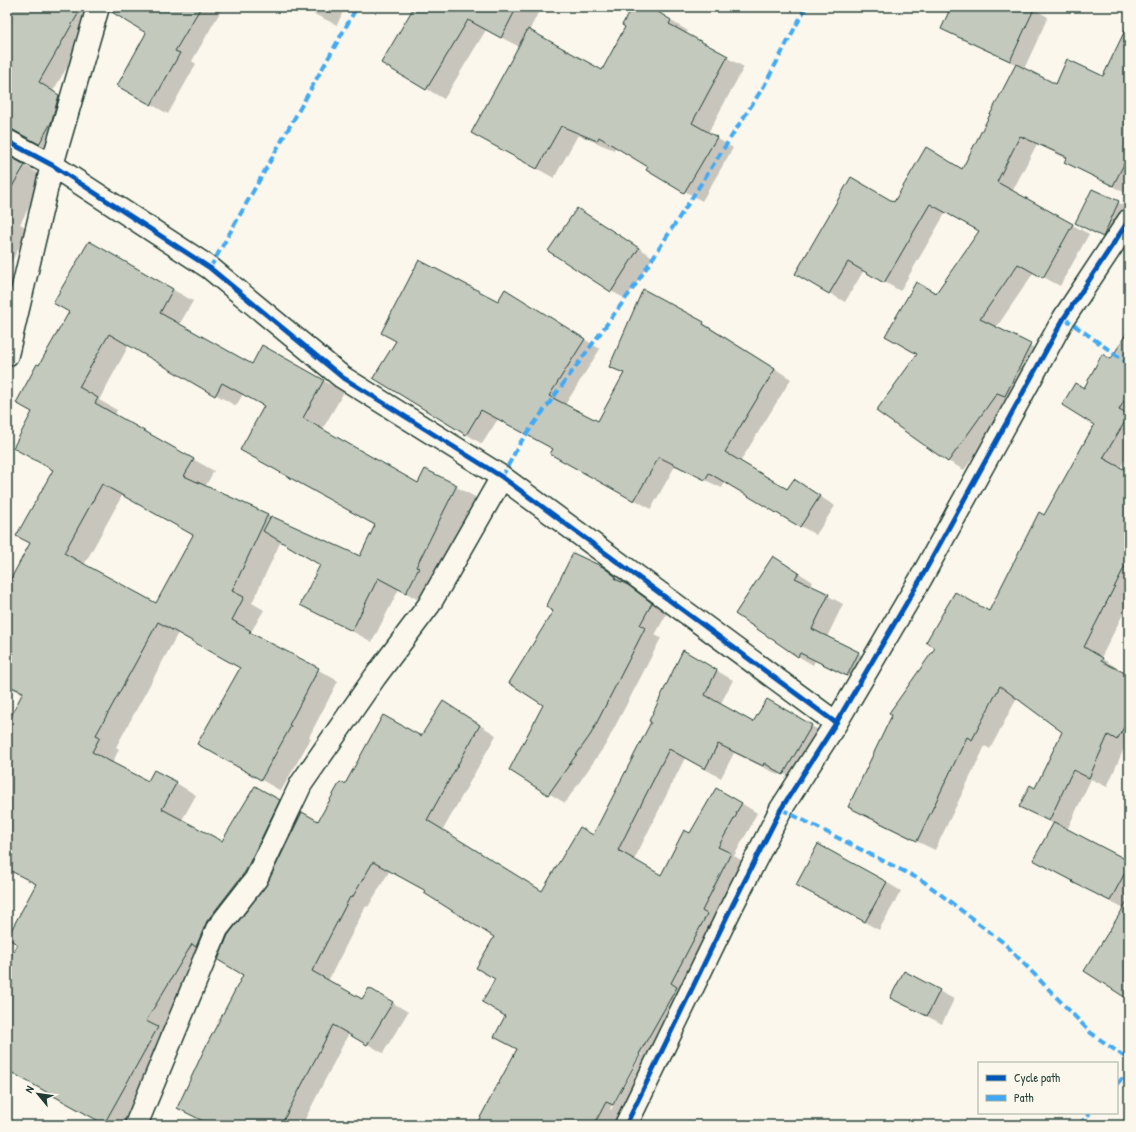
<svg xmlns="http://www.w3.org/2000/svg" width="1136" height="1132" font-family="'Patrick Hand',sans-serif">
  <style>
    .shadow { fill: #0003; fill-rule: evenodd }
    .building { fill: #c4c9be; stroke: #1f3d34; fill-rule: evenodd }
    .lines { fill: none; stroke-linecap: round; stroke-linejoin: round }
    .minor-casing { stroke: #1f3d34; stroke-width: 25 }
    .minor { stroke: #fbf7ec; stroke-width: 22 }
    .quiet { stroke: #3fa9f5; stroke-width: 4; stroke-dasharray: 8 4; stroke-linecap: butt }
    .cycleway-casing { stroke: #fbf7ec; stroke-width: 8 }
    .cycleway { stroke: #0057b8; stroke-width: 5 }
  </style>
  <rect width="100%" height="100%" fill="#fbf7ec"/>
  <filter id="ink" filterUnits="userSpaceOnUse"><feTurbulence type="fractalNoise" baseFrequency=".025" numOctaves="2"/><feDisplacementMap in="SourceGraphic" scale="8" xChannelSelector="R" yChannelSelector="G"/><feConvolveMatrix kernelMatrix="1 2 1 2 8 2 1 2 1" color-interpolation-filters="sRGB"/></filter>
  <g filter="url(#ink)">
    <!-- shadow -->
    <path class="shadow" d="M 7,7 L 100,7 L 102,8 L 53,91 L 74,105 L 54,152 L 29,138 L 23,137 L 16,139 L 10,151 L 12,158 L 15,160 L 45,177 L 20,224 L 29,229 L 7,270 Z
      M 111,7 L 223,7 L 192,61 L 196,64 L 168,114 L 135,95 L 147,32 Z
      M 299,7 L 345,7 L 337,25 Z
      M 415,7 L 541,7 L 529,31 L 602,71 L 627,27 L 634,7 L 648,7 L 688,31 L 685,35 L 744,67 L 708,133 L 733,148 L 702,201 L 648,170 L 650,167 L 616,146 L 614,150 L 578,135 L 554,178 L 489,142 L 520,47 L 486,30 L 444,99 L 382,63 Z
      M 952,7 L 1030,7 L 1048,17 L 1024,69 L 1056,85 L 1104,77 L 1129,25 L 1129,195 L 1066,162 L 1067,159 L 1037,144 L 1012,192 L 1089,234 L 1060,286 L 1034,272 L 996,328 L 1046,354 L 964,470 L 948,461 L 919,354 L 936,294 L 980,231 L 946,212 L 900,291 L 864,270 L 845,302 L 796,274 L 894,203 L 963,170 L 1017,65 L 957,37 L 942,29 Z
      M 1092,190 L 1129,208 L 1129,220 L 1118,244 L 1076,223 Z
      M 592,218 L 653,257 L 626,299 L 611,291 Z
      M 89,242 L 193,301 L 179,325 L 252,365 L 324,381 L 344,392 L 322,430 L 418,485 L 425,470 L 477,498 L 436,579 L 426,604 L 399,589 L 372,642 L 302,604 L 322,565 L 281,541 L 252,603 L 264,610 L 251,632 L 338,681 L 309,737 L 311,738 L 281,791 L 198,744 L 241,668 L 178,633 L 116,747 L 119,749 L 112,764 L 148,783 L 176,783 L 196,795 L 182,820 L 223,843 L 279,801 L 299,812 L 227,933 L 130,1125 L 108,1125 L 7,1069 L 7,965 L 19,944 L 37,884 L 7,868 L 7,728 L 23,694 L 7,686 L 7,588 L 31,543 L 54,470 L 33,412 L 39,366 L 70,312 ZM 129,345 L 236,406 L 243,394 L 265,406 L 376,525 L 360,557 L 205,487 L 214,471 L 115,415 L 117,410 L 99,400 ZM 123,494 L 195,535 L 156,605 L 84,565 Z
      M 7,293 L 12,296 L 7,306 Z
      M 522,300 L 600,349 L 565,405 L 598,423 L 625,375 L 611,366 L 703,323 L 791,379 L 740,462 L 787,490 L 794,480 L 835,506 L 816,535 L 725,482 L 722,488 L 675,466 L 651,509 L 552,453 L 554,449 L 498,419 L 482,444 L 466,434 L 498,303 Z
      M 1129,331 L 1129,453 L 1120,468 L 1129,474 L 1129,602 L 1101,658 L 1119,669 L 1118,671 L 1129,676 L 1129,746 L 1126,744 L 1107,787 L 1091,779 L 1067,830 L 1129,862 L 1129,998 L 1124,909 L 1073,882 L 1054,824 L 1020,807 L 1036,789 L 1063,732 L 1017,698 L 990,749 L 985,746 L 935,850 L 866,817 L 849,807 L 989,612 L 1096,425 L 1084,389 L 1111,360 Z
      M 788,566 L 813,582 L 810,586 L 843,604 L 827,637 L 873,661 L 862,684 L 815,661 L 813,665 L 798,656 L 736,614 Z
      M 603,568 L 620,578 L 631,586 L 631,588 L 644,596 L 667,613 L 655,635 L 661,638 L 606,744 L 565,803 L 512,771 L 544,704 Z
      M 684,652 L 733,680 L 720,705 L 753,724 L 767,700 L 827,735 L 799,783 L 781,772 L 779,775 L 734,753 L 721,778 L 685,758 L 634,860 L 662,877 L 690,834 L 741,803 L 757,813 L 751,824 L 752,824 L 734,856 L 746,863 L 615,1125 L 477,1125 L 518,1049 L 496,978 L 496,936 L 427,891 L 390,870 L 368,907 L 366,906 L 328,981 L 362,1000 L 385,998 L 408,1012 L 383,1053 L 349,1033 L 302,1125 L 210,1125 L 178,1108 L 318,822 L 345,786 L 459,712 L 496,735 L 443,830 L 542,892 L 594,836 L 652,722 ZM 640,1054 L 642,1054 L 611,1110 L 610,1109 Z
      M 886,882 L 901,891 L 879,930 L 797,885 Z
      M 904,973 L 954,999 L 942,1024 L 892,998 Z
      M 439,1118 L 452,1125 L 435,1125 Z"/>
    <!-- building -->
    <path class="building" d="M 7,7 L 82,7 L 39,82 L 59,95 L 51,123 L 39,144 L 13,130 L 7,129 Z
      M 110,7 L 201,7 L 175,51 L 180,53 L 151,105 L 117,86 L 146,33 L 110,11 Z
      M 414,7 L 517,7 L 501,38 L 468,20 L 426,90 L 381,63 Z
      M 632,7 L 650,7 L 671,20 L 669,24 L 728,56 L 692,123 L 717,137 L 684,193 L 646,170 L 648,167 L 599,137 L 597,141 L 561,126 L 537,169 L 471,133 L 528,29 L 602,70 L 625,27 L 622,25 Z
      M 951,7 L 1035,7 L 1010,61 L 941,29 Z
      M 1129,22 L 1129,154 L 1113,186 L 1064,162 L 1067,157 L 1020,136 L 997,182 L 1073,224 L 1043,278 L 1018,264 L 980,319 L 1031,344 L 1005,396 L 997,393 L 948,462 L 876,411 L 917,354 L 885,336 L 916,282 L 936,293 L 979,231 L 930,204 L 884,283 L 848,262 L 829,294 L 795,274 L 851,177 L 894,202 L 926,147 L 962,169 L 1016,64 L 1056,84 L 1067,59 L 1103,76 Z
      M 7,155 L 25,165 L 7,195 Z
      M 1092,189 L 1119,201 L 1103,237 L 1075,223 Z
      M 577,208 L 639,248 L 611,292 L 548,251 Z
      M 89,241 L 173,289 L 160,313 L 252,364 L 262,345 L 324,380 L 303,418 L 418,483 L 425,469 L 457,485 L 416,567 L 419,568 L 406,593 L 378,578 L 352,631 L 300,605 L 320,565 L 263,531 L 271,516 L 360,556 L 375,525 L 240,450 L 264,406 L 222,383 L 215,396 L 109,334 L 79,387 L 98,398 L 95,403 L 194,459 L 184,476 L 268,514 L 232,591 L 244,597 L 232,620 L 251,631 L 249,632 L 319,668 L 289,725 L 291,726 L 261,780 L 197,744 L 240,668 L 158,622 L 96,735 L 100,737 L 92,752 L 148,781 L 154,770 L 177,782 L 162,809 L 222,841 L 255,786 L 280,800 L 245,872 L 207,921 L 196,947 L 192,944 L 146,1021 L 158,1027 L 104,1124 L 7,1070 L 7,963 L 17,944 L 7,938 L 36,884 L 7,869 L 7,725 L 23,692 L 7,685 L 7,586 L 30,543 L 16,536 L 53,470 L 13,448 L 32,412 L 16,403 L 37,364 L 39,365 L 69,312 L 53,303 ZM 102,484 L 193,535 L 156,603 L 64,553 Z
      M 419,260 L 498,301 L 505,289 L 585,339 L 549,396 L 598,421 L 624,373 L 609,367 L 643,289 L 704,322 L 703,324 L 775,369 L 725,452 L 787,489 L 794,479 L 820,496 L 800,527 L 709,473 L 705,480 L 659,457 L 634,501 L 550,454 L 553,449 L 481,410 L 466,435 L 373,378 L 396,341 L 381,333 Z
      M 1129,329 L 1129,392 L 1119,410 L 1129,415 L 1103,458 L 1129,472 L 1129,558 L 1084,647 L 1103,658 L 1101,661 L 1129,675 L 1129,718 L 1117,740 L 1108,735 L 1089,778 L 1073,770 L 1049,821 L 1019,807 L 1030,785 L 1035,788 L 1062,732 L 1000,686 L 972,740 L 967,737 L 917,841 L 848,807 L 892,715 L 889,713 L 935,648 L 926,642 L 955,592 L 989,611 L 1039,512 L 1044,515 L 1094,425 L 1062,405 L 1075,383 L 1084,388 L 1102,354 L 1111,359 Z
      M 573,553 L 603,567 L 616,577 L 615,579 L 628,585 L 652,603 L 640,625 L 645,628 L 591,734 L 548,795 L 509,770 L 543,705 L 509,683 L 553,611 L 546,607 Z
      M 773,556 L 799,573 L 795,578 L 829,594 L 812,629 L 859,652 L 847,676 L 800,653 L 798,657 L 735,614 Z
      M 683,650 L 717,670 L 705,695 L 753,722 L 767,699 L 812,725 L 783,775 L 764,763 L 763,766 L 718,744 L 705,769 L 669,749 L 618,850 L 661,875 L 684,830 L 690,833 L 716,788 L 742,803 L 736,813 L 737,814 L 718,847 L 731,853 L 702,911 L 707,914 L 671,983 L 677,987 L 639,1054 L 640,1055 L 613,1105 L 606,1102 L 594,1125 L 476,1125 L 517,1049 L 494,1037 L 505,1016 L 482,1002 L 495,979 L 476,968 L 494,937 L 424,893 L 426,891 L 373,862 L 352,898 L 350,897 L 312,971 L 362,999 L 369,988 L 393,1002 L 367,1045 L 333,1025 L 281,1125 L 211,1125 L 177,1108 L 204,1050 L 243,975 L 218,960 L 228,935 L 267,884 L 302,812 L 318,821 L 340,782 L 345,784 L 383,715 L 421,736 L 443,701 L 480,725 L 427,820 L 542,891 L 580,827 L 593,835 L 651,722 L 649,721 Z
      M 1054,822 L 1129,861 L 1129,865 L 1110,901 L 1072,882 L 1073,881 L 1033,860 Z
      M 818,844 L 887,882 L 865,922 L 796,885 Z
      M 1129,899 L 1129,1000 L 1084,971 Z
      M 904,971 L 940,990 L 927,1016 L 890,998 Z"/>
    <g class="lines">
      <!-- minor casing -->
      <g class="minor-casing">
        <path id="minor" d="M 7,141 L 52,165 L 210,268 L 342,377 L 502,477 L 836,723
          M 7,355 L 52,165 L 98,7
          M 136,1125 L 217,929 L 256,879 L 301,784 L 375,677 L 429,605 L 502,477
          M 626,1125 L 733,904 L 781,809 L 836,723 L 920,580 L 1064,318 L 1129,220"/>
      </g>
      <!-- minor -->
      <use href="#minor" class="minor"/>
      <!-- quiet -->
      <path class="quiet" d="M 210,268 L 357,7
        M 1064,318 L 1129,364
        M 502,477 L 520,443 L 634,287 L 695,193 L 764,86 L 806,7
        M 781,809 L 923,881 L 1004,943 L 1091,1033 L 1129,1060
        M 1117,1084 L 1129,1071
        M 1079,1125 L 1090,1113"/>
      <!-- cycleway casing -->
      <g class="cycleway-casing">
        <path id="cycleway" d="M 7,141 L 52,165 L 210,268 L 342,377 L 502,477 L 836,723
          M 626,1125 L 733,904 L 781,809 L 836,723 L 920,580 L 1064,318 L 1129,220"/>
      </g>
      <!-- cycleway -->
      <use href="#cycleway" class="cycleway"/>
    </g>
  </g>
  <!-- margin -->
  <rect width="1136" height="1132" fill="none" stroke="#fbf7ec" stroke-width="24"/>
  <rect x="12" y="12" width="1112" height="1108" fill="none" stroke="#1f3d34" stroke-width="1.5" filter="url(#ink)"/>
  <!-- legend -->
  <rect x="978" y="1062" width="140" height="52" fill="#fbf7ec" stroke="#a3ada2"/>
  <rect x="986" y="1075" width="20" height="6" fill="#0057b8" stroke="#a3ada2"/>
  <text x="1014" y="1082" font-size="12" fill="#1f3d34">Cycle path</text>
  <rect x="986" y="1095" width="20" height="6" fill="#3fa9f5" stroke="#a3ada2"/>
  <text x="1014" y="1102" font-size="12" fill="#1f3d34">Path</text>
  <!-- north arrow -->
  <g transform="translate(38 1094) rotate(299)" stroke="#fbf7ec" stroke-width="3" paint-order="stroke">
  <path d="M0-3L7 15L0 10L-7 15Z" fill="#1f3d34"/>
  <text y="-6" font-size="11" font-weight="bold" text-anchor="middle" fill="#1f3d34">N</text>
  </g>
</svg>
